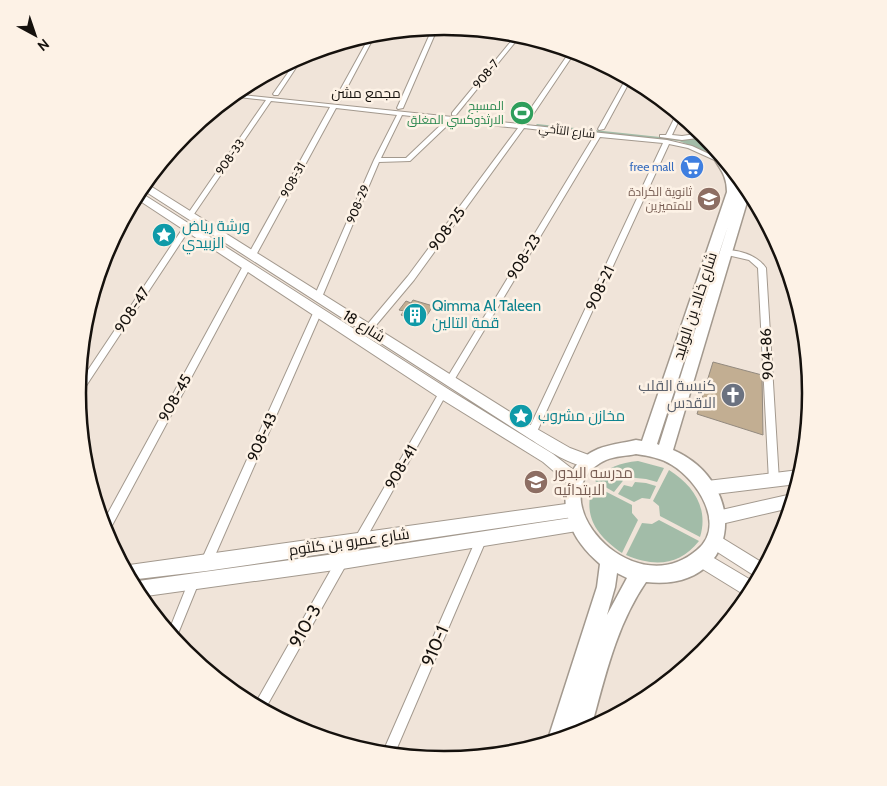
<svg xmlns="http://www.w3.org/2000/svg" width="887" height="786" font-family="Cabin,Cairo,sans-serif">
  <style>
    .green { fill: #a2bca8 }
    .building { fill: #c2ae92; stroke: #938a7f }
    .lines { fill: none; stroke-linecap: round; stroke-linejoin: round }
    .street-casing { stroke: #a3998e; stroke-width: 2 }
    .secondary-casing { stroke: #a3998e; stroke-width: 2 }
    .primary-casing { stroke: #a3998e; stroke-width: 3 }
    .street { fill: #fff; fill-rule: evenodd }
    .secondary { fill: #fff; fill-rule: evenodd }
    .primary { fill: #fff; fill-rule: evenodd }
    .labels { text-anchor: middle; stroke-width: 5; stroke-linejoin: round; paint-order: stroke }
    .far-street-label { font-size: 12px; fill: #15110d; stroke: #fdf2e6 }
    .far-leisure-label { font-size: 12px; fill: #27864d; stroke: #fdf2e6; text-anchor: end }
    .far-shop-label { font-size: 12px; fill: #366cbe; stroke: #fdf2e6; text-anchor: end }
    .far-education-label { font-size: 12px; fill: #785e54; stroke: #fdf2e6; text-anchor: end }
    .far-neighbourhood-label { font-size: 14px; fill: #15110d; stroke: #fdf2e6 }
    .culture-label { font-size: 15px; fill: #0d838f; stroke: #fdf2e6; text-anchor: start }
    .street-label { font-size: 15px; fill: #15110d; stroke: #fdf2e6 }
    .worship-label { font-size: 15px; fill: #5b616d; stroke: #fdf2e6; text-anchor: end }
    .education-label { font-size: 15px; fill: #785e54; stroke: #fdf2e6; text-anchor: start }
    .near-street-label { font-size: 18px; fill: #15110d; stroke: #fdf2e6 }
    .rim { fill: none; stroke: #15110d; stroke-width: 2.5 }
  </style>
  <rect width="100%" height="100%" fill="#f0e4d9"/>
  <!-- green -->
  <path class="green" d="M 537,124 L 679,139 L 705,136 L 704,144 L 706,152 L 679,141 L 535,126 Z
    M 638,461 L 664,468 L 657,482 L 646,479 L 626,477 L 614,492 L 595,481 C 607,467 620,463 638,461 Z
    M 669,470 C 693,485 709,508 700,537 L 660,516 L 659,506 L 653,501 Z
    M 635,482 L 646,483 L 656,486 L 650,499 L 642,498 L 634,502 L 618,494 L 624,485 L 632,487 Z
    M 593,485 L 632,505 L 632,513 L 638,520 L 622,553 C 597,536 582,516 593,485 Z
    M 659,520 L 699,541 C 679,566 654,567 626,555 L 642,523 L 652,524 Z"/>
  <!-- building -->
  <path class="building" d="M 413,300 L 433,306 L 422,323 L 401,315 L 404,311 L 399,310 L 406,301 L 411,303 Z
    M 713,362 L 762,375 L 763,435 L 697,414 Z"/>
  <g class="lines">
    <!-- street casing -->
    <g class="street-casing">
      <path id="street" d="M 433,27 L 438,27 L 403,108 L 398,109 L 397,108 Z
        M 376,33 L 340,101 L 335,102 L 334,101 L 371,34 Z
        M 517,34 L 521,35 L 456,115 L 452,115 L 452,113 Z
        M 571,50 L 575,52 L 526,125 L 667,140 L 692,146 L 724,161 L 719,162 L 688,148 L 669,144 L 535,436 L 532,437 L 529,436 L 527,433 L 663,143 L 600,137 L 453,382 L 447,382 L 446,380 L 447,378 L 594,136 L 524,128 L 414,280 L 372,330 L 366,330 L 365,328 L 366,326 L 408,276 L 518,128 L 452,121 L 410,161 L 379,162 L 322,297 L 318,300 L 314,297 L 374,160 L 397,115 L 336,108 L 255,257 L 249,257 L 248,255 L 330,107 L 271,101 L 192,217 L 190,217 L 187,215 L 266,100 L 230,96 L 233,94 L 520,124 ZM 402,115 L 446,120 L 406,158 L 381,158 Z
        M 305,54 L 278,95 L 274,95 L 273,94 L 299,57 Z
        M 627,77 L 631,79 L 604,129 L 599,130 L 598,129 Z
        M 677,113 L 681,116 L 672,135 L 682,136 L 702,133 L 705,137 L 682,140 L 660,137 L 660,135 L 666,135 Z
        M 185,225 L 189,225 L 191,227 L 80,395 L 77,396 L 78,385 Z
        M 723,250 C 738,249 757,255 766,268 L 779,481 L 777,484 L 774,485 L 771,484 L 769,481 L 758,268 L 749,260 L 723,254 Z
        M 244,264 L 247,264 L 251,266 L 108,533 L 105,534 L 102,524 Z
        M 318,308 L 322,311 L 210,567 L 206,568 L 202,567 L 201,563 L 202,559 L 314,311 Z
        M 443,390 L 446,391 L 447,393 L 363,544 L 359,546 L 355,544 L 354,541 L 355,538 L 440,391 Z
        M 482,533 L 486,535 L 487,538 L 394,755 L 382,754 L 478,535 Z
        M 348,537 L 352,539 L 353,542 L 346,565 L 264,711 L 254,706 L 255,704 L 337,559 L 344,539 Z
        M 194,577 L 198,578 L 199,582 L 175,641 L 168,633 L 190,578 Z"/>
    </g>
    <!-- secondary casing -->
    <g class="secondary-casing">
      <path id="secondary" d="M 144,182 L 537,429 L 570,448 L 594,457 L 596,461 L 594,465 C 577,472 542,446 527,437 L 140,188 Z
        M 138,191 L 448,389 L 553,454 L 580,475 L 583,480 L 580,485 L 575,487 L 570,485 L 543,462 L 438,397 L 134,197 Z
        M 799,470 L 801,471 L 797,484 L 707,495 L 702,493 L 699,488 L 702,483 L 707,481 Z
        M 792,494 L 794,495 L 790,508 L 717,525 L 711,523 L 709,518 L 711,513 L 717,511 Z
        M 573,503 L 579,505 L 581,510 L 579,515 L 573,517 L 206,571 L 129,580 L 122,566 Z
        M 577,517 L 583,519 L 585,524 L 583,529 L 577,531 L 342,569 L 139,597 L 131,582 L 342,553 Z
        M 714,533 L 766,565 L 758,578 L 708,546 L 706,541 L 708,536 Z
        M 702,551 L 756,583 L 748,597 L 696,565 L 694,559 L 696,553 Z"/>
    </g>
    <!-- primary casing -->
    <g class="primary-casing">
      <path id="primary" d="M 712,144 C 724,159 739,172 739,191 L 743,183 L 750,192 L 673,450 C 751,484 741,593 646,582 C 616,626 605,677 591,728 L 550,742 L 548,739 L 597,587 L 600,564 C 593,558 586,551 581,544 C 558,513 558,466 598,449 C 610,444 624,443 636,440 L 642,441 L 727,192 C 727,170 715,166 709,147 ZM 728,226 L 659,445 L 657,444 ZM 636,454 C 649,456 661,458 672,465 C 697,480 727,525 697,550 C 631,607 534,493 606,460 C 615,456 627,456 636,454 ZM 617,573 L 627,578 L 607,615 L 615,587 Z"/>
    </g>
    <!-- street -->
    <use href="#street" class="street"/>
    <!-- secondary -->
    <use href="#secondary" class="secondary"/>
    <!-- primary -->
    <use href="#primary" class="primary"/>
  </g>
  <!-- icons -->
  <defs>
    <g id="stadium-disc" transform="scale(1.25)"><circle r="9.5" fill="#2e9e5b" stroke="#fdf2e6"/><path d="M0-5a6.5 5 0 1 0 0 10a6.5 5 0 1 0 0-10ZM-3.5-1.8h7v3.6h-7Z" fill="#fff"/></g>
    <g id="supermarket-disc" transform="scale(1.25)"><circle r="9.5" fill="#3f7fe0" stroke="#fdf2e6"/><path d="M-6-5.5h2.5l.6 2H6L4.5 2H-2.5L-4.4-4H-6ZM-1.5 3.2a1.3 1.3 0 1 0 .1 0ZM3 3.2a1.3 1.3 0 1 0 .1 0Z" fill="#fff"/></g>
    <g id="school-disc" transform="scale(1.25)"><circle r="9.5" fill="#8d6e63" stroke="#fdf2e6"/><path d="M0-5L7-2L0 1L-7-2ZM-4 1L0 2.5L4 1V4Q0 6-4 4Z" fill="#fff"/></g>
    <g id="sight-disc" transform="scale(1.25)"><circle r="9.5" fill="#0f9aa8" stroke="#fdf2e6"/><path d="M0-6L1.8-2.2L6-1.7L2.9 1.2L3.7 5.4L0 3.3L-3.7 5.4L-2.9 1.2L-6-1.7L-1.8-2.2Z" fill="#fff"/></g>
    <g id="building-disc" transform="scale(1.25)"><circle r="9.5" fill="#0f9aa8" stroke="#fdf2e6"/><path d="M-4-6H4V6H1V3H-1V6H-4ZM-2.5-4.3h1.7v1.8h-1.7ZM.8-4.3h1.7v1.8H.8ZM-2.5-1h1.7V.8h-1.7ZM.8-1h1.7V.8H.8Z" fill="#fff"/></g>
    <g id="church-disc" transform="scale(1.25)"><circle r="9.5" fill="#6b7280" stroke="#fdf2e6"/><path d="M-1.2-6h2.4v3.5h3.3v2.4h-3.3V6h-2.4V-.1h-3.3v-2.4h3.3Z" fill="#fff"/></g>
  </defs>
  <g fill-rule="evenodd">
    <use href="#stadium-disc" x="522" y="113"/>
    <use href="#supermarket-disc" x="692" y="167"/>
    <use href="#school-disc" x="709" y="199"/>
    <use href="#sight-disc" x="164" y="235"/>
    <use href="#building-disc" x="415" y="315"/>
    <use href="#church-disc" x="733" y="395"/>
    <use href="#sight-disc" x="521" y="416"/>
    <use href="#school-disc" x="536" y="482"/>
  </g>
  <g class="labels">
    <!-- far-street labels -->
    <g class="far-street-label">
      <text transform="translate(486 74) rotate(-51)" y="4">908-7</text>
      <text transform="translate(567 131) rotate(6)" y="4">شارع التآخي</text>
      <text transform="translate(230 157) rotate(-55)" y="4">908-33</text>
      <text transform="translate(293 180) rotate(-61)" y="4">908-31</text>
      <text transform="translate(358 204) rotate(-67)" y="4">908-29</text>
    </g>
    <!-- far-leisure labels -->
    <g class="far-leisure-label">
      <text x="504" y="110">المسبح<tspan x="504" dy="14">الارثذوكسي المغلق</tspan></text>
    </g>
    <!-- far-shop labels -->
    <g class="far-shop-label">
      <text x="674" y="171">free mall</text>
    </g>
    <!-- far-education labels -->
    <g class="far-education-label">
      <text x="692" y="196">ثانوية الكرادة<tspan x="692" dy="14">للمتميزين</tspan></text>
    </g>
    <!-- far-neighbourhood labels -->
    <g class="far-neighbourhood-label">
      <text x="366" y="98">مجمع مشن</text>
    </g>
    <!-- culture labels -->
    <g class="culture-label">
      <text x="182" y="231">ورشة رياض<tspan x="182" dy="17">الزبيدي</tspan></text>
      <text x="432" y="311">Qimma Al Taleen<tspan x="432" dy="17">قمة التالين</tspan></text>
      <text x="538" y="421">مخازن مشروب</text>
    </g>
    <!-- street labels -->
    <g class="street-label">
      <text transform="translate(447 229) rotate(-54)" y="5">908-25</text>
      <text transform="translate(524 257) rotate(-59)" y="5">908-23</text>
      <text transform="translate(600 288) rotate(-65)" y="5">908-21</text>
      <text transform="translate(695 306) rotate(-72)" y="5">شارع خالد بن الوليد</text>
      <text transform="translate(132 310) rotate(-57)" y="5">908-47</text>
      <text transform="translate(364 326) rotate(32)" y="5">شارع 18</text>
      <text transform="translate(767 354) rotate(-93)" y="5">904-86</text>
      <text transform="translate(175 398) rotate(-61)" y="5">908-45</text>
      <text transform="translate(262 437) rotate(-66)" y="5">908-43</text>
      <text transform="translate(401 467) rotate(-60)" y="5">908-41</text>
      <text transform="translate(349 542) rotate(-8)" y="5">شارع عمرو بن كلثوم</text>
    </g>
    <!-- worship labels -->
    <g class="worship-label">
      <text x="716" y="391">كنيسة القلب<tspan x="716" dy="17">الاقدس</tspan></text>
    </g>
    <!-- education labels -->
    <g class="education-label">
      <text x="554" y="478">مدرسه البدور<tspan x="554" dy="17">الابتدائيه</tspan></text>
    </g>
    <!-- near-street labels -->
    <g class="near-street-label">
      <text transform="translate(305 626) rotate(-61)" y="6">910-3</text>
      <text transform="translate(435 646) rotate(-67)" y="6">910-1</text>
    </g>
  </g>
  <!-- crop -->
  <path d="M0 0H887V786H0ZM86 393a358 358 0 1 1 716 0a358 358 0 1 1-716 0Z" fill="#fdf2e6" fill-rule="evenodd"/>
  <path class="rim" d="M86 393a358 358 0 1 1 716 0a358 358 0 1 1-716 0Z"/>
  <!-- north arrow -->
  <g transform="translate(35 35) rotate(140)" stroke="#fdf2e6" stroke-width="4" paint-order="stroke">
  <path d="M0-4L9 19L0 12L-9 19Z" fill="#15110d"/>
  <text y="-8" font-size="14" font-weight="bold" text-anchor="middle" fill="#15110d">N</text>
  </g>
</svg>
